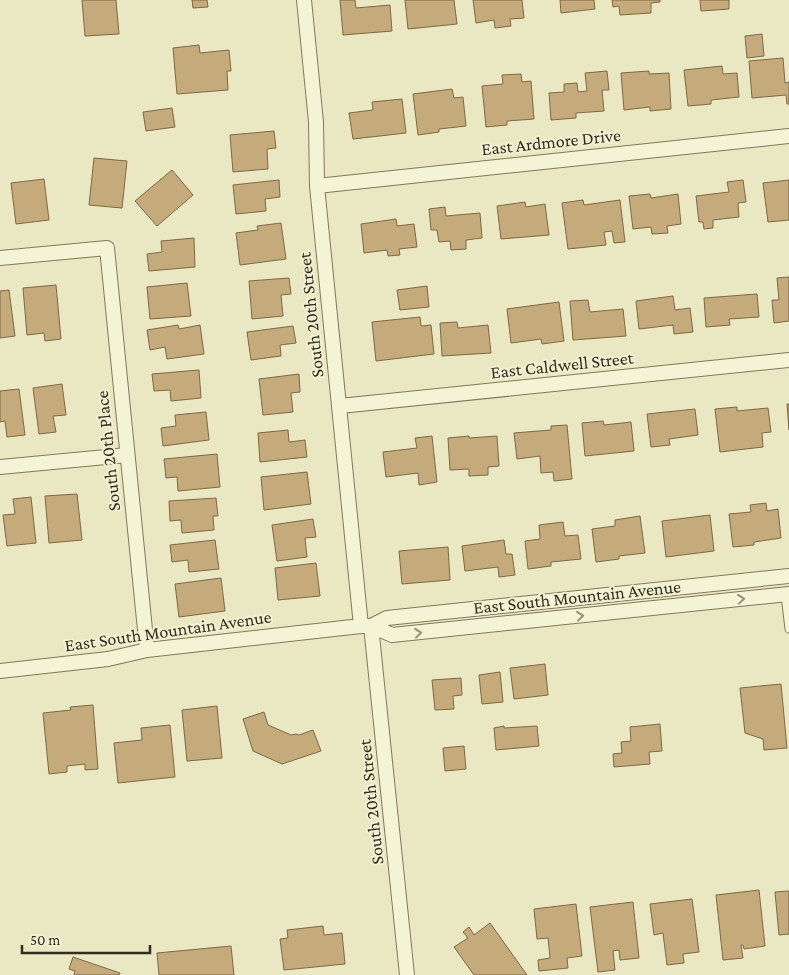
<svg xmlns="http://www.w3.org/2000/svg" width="789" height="975" font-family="'Crimson Pro',serif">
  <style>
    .building { fill: #c5aa7c; stroke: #7f6843 }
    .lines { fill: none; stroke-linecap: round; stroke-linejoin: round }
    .service-casing { stroke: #82785b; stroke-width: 9 }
    .minor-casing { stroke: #82785b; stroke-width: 16 }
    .service { stroke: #f5f3d5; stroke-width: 7 }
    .minor { stroke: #f5f3d5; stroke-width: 14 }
    .oneway { stroke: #94907a }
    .labels { text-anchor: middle; stroke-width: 4; stroke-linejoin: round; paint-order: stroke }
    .street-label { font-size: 18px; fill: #332d1e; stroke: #f2f0d2 }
  </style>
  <rect width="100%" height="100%" fill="#eae7c3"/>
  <!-- building -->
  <path class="building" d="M 82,0 L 116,0 L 119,34 L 85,36 Z
    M 192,0 L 207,0 L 208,7 L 193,8 Z
    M 340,0 L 355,0 L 356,8 L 390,5 L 392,31 L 343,35 Z
    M 405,0 L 454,0 L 457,24 L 408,29 Z
    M 473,0 L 522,0 L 524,18 L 510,19 L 511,26 L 495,28 L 494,20 L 476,23 Z
    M 560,0 L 594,0 L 595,9 L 561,13 Z
    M 612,0 L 660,0 L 660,2 L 651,3 L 651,13 L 620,15 L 619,6 L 613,7 Z
    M 700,0 L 729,0 L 729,9 L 701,11 Z
    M 762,34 L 764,56 L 747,58 L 745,36 Z
    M 199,45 L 200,53 L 229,50 L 231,71 L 227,71 L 228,90 L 177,94 L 173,48 Z
    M 783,58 L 785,83 L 789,82 L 789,104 L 787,104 L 786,95 L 752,98 L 749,61 Z
    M 722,66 L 723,74 L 737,73 L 739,97 L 711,100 L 711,104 L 688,106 L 684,70 Z
    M 607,71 L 609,90 L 602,90 L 604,111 L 576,113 L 576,118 L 551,120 L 549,93 L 564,92 L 564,84 L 577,83 L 578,92 L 587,91 L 585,73 Z
    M 649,71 L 649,74 L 669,73 L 671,109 L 650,111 L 650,107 L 624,110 L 621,73 Z
    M 521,74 L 522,82 L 531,81 L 534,119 L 507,121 L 507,125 L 486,127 L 482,86 L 503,84 L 502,75 Z
    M 452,89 L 454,98 L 463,97 L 466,126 L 439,129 L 439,132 L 418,135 L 413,94 Z
    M 402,99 L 406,133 L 353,139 L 349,113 L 373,110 L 372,102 Z
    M 172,108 L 175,127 L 146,131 L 143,112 Z
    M 274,131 L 276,148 L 267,149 L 268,169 L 233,172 L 230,135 Z
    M 94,158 L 127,161 L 122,208 L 89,205 Z
    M 172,170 L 193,195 L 157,226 L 135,201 Z
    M 44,179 L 49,220 L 16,224 L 11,183 Z
    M 279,180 L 280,197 L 265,199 L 266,211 L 236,214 L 233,185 Z
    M 743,180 L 746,202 L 738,203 L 739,217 L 713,220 L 713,228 L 704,229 L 703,222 L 699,222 L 696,196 L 729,192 L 727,182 Z
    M 789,180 L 789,220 L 768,222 L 763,183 Z
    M 650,194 L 651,198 L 678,194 L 681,224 L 667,226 L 668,233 L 652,234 L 651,227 L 633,229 L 629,196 Z
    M 583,200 L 584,205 L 620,200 L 625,242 L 614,243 L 612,231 L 604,232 L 606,245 L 568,249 L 562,203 Z
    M 525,202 L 526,207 L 545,204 L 549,235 L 501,239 L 497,206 Z
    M 445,207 L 446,216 L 480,213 L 482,238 L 466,240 L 466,249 L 451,250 L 450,241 L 439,242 L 437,230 L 431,230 L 429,209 Z
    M 396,219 L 397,226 L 414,224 L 417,247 L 399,249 L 400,255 L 388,256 L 387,250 L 364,253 L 361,224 Z
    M 281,223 L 286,259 L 240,265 L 236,233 L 258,230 L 257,226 Z
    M 194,238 L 195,267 L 149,271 L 147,254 L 162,252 L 161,241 Z
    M 789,277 L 789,321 L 774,323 L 772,300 L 779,300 L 777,278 Z
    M 289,278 L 291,294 L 281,295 L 283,316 L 252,319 L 249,281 Z
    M 187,283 L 191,316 L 150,319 L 147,287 Z
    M 56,285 L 61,339 L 45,341 L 44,333 L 27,335 L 23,288 Z
    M 427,286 L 429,307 L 400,310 L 397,290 Z
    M 9,290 L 15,336 L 0,338 L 0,291 Z
    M 757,294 L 759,317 L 729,319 L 730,325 L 706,327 L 704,298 Z
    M 673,296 L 675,310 L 690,308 L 693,332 L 674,334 L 673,325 L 639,329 L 636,301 Z
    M 588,300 L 590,312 L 623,309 L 626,336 L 573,340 L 570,301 Z
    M 559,302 L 564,341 L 542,344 L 541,339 L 511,343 L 507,309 Z
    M 420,317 L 421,326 L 431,325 L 434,354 L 376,361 L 372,322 Z
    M 457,322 L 458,328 L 488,325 L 491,353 L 442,356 L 440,323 Z
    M 178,325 L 179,329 L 200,325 L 204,354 L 167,359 L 165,347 L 150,350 L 147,330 Z
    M 293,326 L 296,343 L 280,345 L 281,356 L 251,360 L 247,332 Z
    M 199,370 L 201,398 L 171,401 L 170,390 L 154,391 L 152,374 Z
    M 299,374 L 300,392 L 291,393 L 293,412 L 263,415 L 259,379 Z
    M 62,384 L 66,415 L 53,416 L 56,432 L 39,434 L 33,388 Z
    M 19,389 L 25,435 L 7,437 L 5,421 L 0,422 L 0,391 Z
    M 787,404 L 789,404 L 789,430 Z
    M 737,407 L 737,411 L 768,408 L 771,432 L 762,433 L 763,447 L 720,452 L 715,409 Z
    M 695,409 L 698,435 L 669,439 L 670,445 L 651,447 L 647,414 Z
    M 206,412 L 209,440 L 163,446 L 161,428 L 176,426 L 175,415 Z
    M 603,421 L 604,425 L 631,422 L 634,451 L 585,456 L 582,423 Z
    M 567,425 L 572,479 L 554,481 L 553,472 L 541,473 L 540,456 L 517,459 L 514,433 L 551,430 L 551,426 Z
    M 288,430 L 289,442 L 305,440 L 307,457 L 260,462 L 258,433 Z
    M 432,436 L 437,482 L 419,485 L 418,473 L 386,477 L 383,452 L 417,448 L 415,438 Z
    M 469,436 L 469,438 L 497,436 L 499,466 L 488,467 L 488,475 L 469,476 L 469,469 L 450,470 L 448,438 Z
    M 217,454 L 220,487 L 178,491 L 177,477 L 166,478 L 164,459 Z
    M 307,472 L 311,504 L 264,510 L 261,477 Z
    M 77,494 L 82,540 L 49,543 L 45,496 Z
    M 31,497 L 36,543 L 7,546 L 3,515 L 15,514 L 13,499 Z
    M 216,498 L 218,516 L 213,516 L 214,530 L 182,533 L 181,520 L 170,521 L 169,501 Z
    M 766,503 L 767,511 L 778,509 L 781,538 L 754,542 L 754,545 L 733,547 L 729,514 L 751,512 L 750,505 Z
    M 710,515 L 714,551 L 666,557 L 662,521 Z
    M 640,516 L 645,553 L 619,556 L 619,559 L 596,562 L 592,529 L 615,526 L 615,520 Z
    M 313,519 L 316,537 L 305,538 L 307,557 L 277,561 L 272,525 Z
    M 563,522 L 565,536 L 578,535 L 581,559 L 551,562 L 551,566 L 528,569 L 525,541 L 540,539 L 539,525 Z
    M 215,540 L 219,569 L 189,572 L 188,560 L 172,562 L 170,545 Z
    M 504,540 L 506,554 L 512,554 L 515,575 L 499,577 L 498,567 L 465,571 L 462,546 Z
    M 448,547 L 450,580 L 402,584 L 399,551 Z
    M 316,563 L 320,596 L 278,600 L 275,568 Z
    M 221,578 L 225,611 L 179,617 L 175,584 Z
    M 545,664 L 548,695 L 514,699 L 510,668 Z
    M 500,672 L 503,702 L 482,704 L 479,675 Z
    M 461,678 L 462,695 L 453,696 L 454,709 L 435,710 L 432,680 Z
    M 781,684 L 787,748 L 764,750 L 763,739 L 745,733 L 740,688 Z
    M 93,705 L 98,769 L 85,770 L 85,764 L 67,766 L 67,772 L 49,774 L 43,713 L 71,710 L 70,707 Z
    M 217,706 L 222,758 L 187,761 L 182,710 Z
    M 264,712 L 268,725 L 291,735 L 296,734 L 299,735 L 313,730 L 321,751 L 282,764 L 253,751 L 243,719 Z
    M 660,724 L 662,751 L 649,752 L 650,764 L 614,767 L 613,754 L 622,753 L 621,742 L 631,741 L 630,727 Z
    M 170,725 L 175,777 L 118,783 L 114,743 L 142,740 L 141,728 Z
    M 504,726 L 504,728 L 537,726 L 539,746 L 496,750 L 494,728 Z
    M 464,746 L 466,769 L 445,771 L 443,748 Z
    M 759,890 L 765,946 L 744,949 L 743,945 L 741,945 L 743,958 L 723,960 L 716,895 Z
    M 789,891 L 789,934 L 779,935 L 775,892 Z
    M 692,899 L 699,952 L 683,954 L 684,963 L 667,965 L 663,933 L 654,935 L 650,904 Z
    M 633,902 L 639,958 L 620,960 L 619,950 L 613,951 L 615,970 L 598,972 L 590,907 Z
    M 576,904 L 582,956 L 567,958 L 568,968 L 539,971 L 538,960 L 550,958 L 548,938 L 537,939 L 534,909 Z
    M 490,923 L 527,975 L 474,975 L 454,947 L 468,938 L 463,932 L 469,927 L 474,935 Z
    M 323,926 L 324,935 L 342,933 L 345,964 L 284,970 L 280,939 L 288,938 L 287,930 Z
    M 231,946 L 234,975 L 159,975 L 157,953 Z
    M 73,957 L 120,973 L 119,975 L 74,975 L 75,971 L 69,969 Z"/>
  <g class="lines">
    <!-- service casing -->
    <g class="service-casing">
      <path id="service" d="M 785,595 L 789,629"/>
    </g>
    <!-- minor casing -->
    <g class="minor-casing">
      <path id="minor" d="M 304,0 L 316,122 L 317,186 L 361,626
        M 317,186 L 789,136
        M 0,258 L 107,248 L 147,650
        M 340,406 L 789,360
        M 0,467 L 127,455
        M 371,626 L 387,618 L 789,576
        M 371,626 L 407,975
        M 0,671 L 108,659 L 147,650 L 361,626 L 371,626 L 392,635 L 789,594"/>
    </g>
    <!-- service -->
    <use href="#service" class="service"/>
    <!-- minor -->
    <use href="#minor" class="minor"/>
  </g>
  <!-- one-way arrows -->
  <defs><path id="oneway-chevron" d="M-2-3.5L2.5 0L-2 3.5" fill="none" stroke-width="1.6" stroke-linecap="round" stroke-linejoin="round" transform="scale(1.25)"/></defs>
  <g class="oneway">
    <use href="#oneway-chevron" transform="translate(741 599) rotate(-6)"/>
    <use href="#oneway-chevron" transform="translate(580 616) rotate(-6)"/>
    <use href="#oneway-chevron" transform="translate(418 633) rotate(-6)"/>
  </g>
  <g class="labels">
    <!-- street labels -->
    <g class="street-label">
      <text transform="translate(551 142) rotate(-6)" y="6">East Ardmore Drive</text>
      <text transform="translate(311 315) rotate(-96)" y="6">South 20th Street</text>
      <text transform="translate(562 365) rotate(-6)" y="6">East Caldwell Street</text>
      <text transform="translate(108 451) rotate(-96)" y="6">South 20th Place</text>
      <text transform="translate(577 597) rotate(-6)" y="6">East South Mountain Avenue</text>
      <text transform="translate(168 631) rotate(-8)" y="6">East South Mountain Avenue</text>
      <text transform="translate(371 802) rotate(-96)" y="6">South 20th Street</text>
    </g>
  </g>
  <!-- scale -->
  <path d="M22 945v8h128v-8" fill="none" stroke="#332d1e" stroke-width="2.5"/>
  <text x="30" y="945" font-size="15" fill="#332d1e" stroke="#f2f0d2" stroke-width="4" paint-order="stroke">50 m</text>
</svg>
